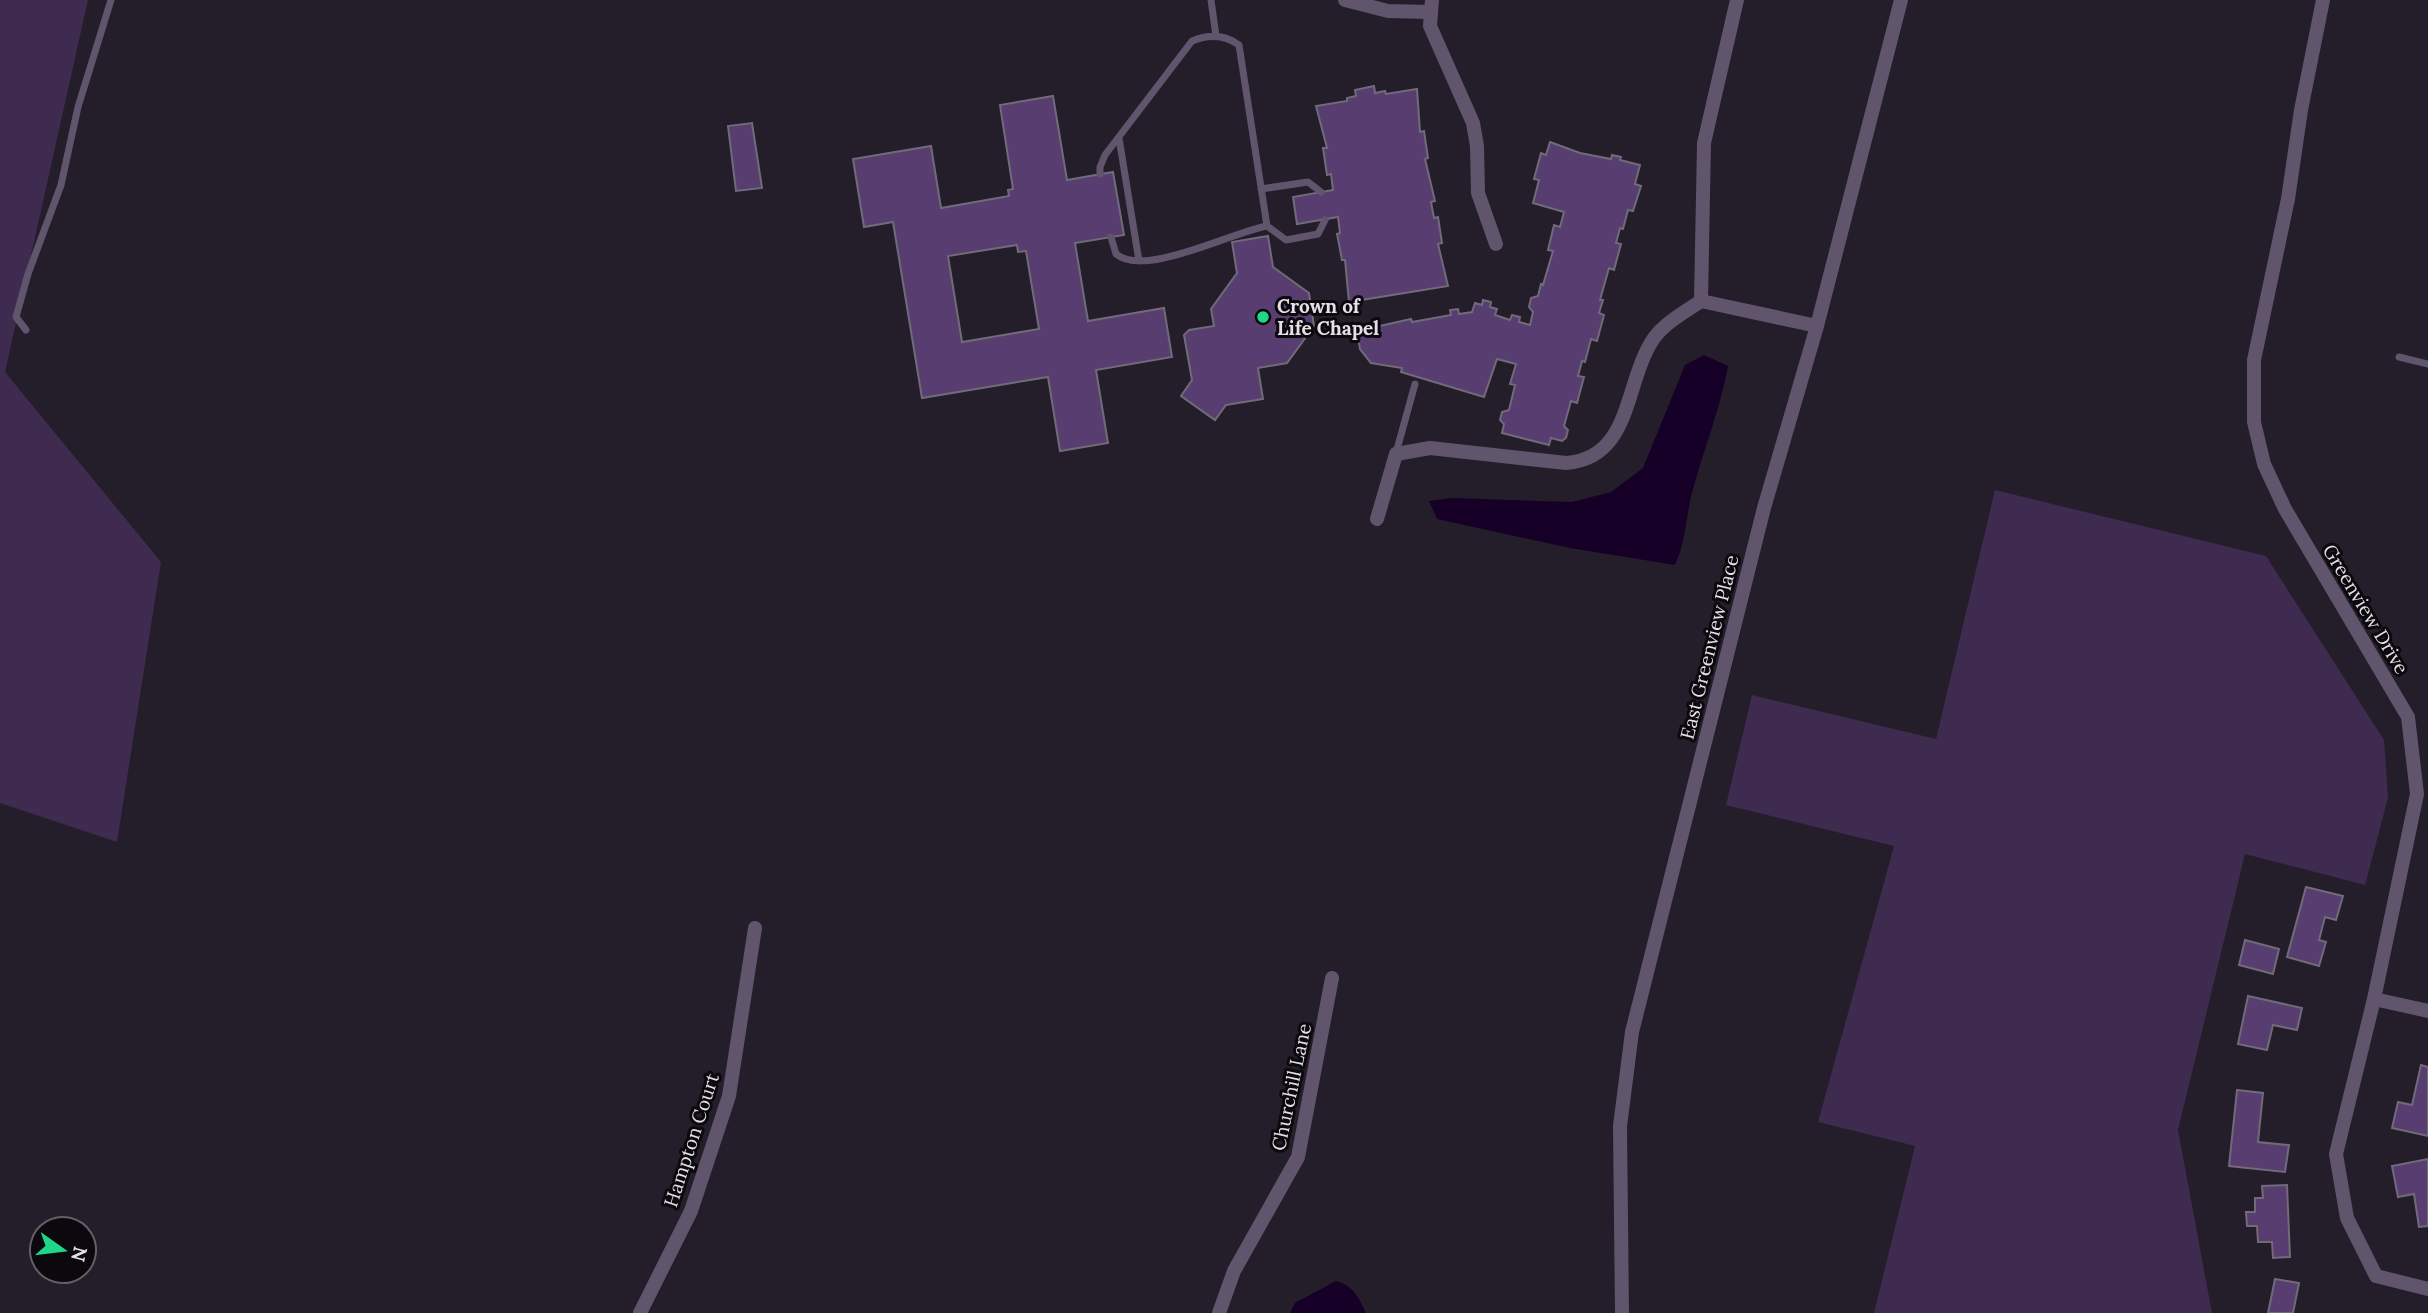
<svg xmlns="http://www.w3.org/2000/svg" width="2428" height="1313" font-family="Lora,serif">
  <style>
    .green { fill: #3e2b4f }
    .water { fill: #160027 }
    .building { fill: #583e70; stroke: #716a79; stroke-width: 2; fill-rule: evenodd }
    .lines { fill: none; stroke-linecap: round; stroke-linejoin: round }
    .lane { stroke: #60556c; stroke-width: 7 }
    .street { stroke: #60556c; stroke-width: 14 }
    .poi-dot { fill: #1fd887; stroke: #0b090e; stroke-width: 2.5 }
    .labels { text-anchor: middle; stroke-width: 6; stroke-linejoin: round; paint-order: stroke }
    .poi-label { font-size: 19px; font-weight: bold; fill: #e4e0e8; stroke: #0b090e; text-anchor: start }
    .street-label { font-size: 19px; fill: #e4e0e8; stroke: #0b090e }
  </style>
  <rect width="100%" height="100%" fill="#231e29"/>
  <!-- green -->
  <path class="green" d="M 0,0 L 88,0 L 5,372 L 161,562 L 117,842 L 0,803 Z
    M 1995,490 L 2266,556 L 2384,740 L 2388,798 L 2365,885 L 2245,854 L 2178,1130 L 2212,1313 L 1874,1313 L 1915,1146 L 1818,1122 L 1894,846 L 1726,805 L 1752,695 L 1936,739 Z"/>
  <!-- water -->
  <path class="water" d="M 1704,355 L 1728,366 C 1720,411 1702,453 1691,497 C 1685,523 1686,540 1675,565 L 1570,548 L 1437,519 L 1429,501 L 1453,498 L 1572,502 L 1611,492 L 1643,468 L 1685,365 Z
    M 1336,1281 C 1353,1285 1359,1298 1366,1313 L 1290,1313 L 1295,1303 Z"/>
  <!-- building -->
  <path class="building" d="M 1374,86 L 1375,93 L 1385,91 L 1386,94 L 1417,89 L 1420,132 L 1424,131 L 1428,158 L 1425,159 L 1435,201 L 1431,202 L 1434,218 L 1438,217 L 1442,243 L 1438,244 L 1448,286 L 1349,302 L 1345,260 L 1342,260 L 1337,234 L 1340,233 L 1338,217 L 1297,224 L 1293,197 L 1333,190 L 1331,174 L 1327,175 L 1323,148 L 1327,148 L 1316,106 L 1347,101 L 1347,98 L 1356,96 L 1355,90 Z
    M 1053,96 L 1067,180 L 1113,172 L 1124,235 L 1075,243 L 1088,321 L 1164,308 L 1172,357 L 1096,370 L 1108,443 L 1060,451 L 1048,377 L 922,398 L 893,222 L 864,227 L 853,159 L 931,146 L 941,208 L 1009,196 L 1008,190 L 1013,189 L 1000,105 ZM 1017,245 L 1018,252 L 1026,251 L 1039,329 L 962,342 L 948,256 Z
    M 752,123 L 762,188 L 736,191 L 728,126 Z
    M 1550,142 L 1580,153 L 1611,159 L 1612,155 L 1621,157 L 1620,160 L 1640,165 L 1635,184 L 1641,186 L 1633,211 L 1628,210 L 1623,229 L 1620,228 L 1616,243 L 1621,244 L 1614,270 L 1609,268 L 1600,300 L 1603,300 L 1599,313 L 1604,315 L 1597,341 L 1591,339 L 1585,362 L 1582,361 L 1578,376 L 1584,377 L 1577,403 L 1571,401 L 1564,426 L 1568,430 L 1566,438 L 1562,441 L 1551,438 L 1549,445 L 1502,433 L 1504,424 L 1500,420 L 1502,412 L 1509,410 L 1515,385 L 1510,384 L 1516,364 L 1497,359 L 1484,397 L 1401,372 L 1402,368 L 1371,363 L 1360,349 L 1357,331 L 1411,319 L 1412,322 L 1451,315 L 1450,310 L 1458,309 L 1459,314 L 1472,312 L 1475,303 L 1482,305 L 1483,300 L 1491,302 L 1490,307 L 1497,309 L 1495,315 L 1510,320 L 1512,315 L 1520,317 L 1519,322 L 1530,325 L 1533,312 L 1529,307 L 1531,298 L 1538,296 L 1541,284 L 1543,285 L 1553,251 L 1548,250 L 1554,225 L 1560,227 L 1564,212 L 1533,203 L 1539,180 L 1534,179 L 1541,153 L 1546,155 Z
    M 1268,236 L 1273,267 L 1309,293 L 1314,326 L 1287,363 L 1258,368 L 1263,399 L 1226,405 L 1215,420 L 1181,396 L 1192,380 L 1184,335 L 1189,330 L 1214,326 L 1211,309 L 1237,273 L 1232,242 Z
    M 2306,887 L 2343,896 L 2336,920 L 2325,917 L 2319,940 L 2326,942 L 2319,966 L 2287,957 Z
    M 2245,940 L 2279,949 L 2273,974 L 2239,965 Z
    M 2248,996 L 2302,1008 L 2297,1030 L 2273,1025 L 2267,1050 L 2238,1044 Z
    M 2421,1065 L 2428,1067 L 2428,1136 L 2392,1128 L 2398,1102 L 2412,1105 Z
    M 2237,1090 L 2263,1093 L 2258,1142 L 2289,1145 L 2285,1172 L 2229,1166 Z
    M 2428,1159 L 2428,1226 L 2419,1227 L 2414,1194 L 2398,1197 L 2392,1166 Z
    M 2287,1185 L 2290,1257 L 2273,1258 L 2272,1242 L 2258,1242 L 2257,1226 L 2247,1226 L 2246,1212 L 2255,1212 L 2255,1198 L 2263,1198 L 2262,1186 Z
    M 2275,1279 L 2299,1283 L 2293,1313 L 2268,1313 Z"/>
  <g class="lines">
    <!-- lane -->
    <path class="lane" d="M 1211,0 L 1216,36
      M 1119,138 L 1139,261
      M 1100,174 L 1100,167 L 1105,155 L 1192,41 C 1209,34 1224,34 1239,45 L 1267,226 C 1232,232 1145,278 1116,254 L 1111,237
      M 1261,189 L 1308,182 L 1321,192
      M 1267,226 L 1286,240 L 1318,234 L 1325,220
      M 26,330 L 16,317 L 28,274 L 61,185 L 78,107 L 111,0
      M 2399,357 L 2428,364
      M 1396,453 L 1415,384"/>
    <!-- street -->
    <path class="street" d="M 1345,0 L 1388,11 L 1430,12
      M 1432,0 L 1430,26 L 1473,123 L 1477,146 L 1478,193 L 1496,244
      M 1737,0 L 1704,143 L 1701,301 L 1817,326
      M 2323,0 L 2301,110 L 2288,199 L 2254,360 L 2254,422 L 2264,464 L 2285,509 L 2408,717 L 2417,794 L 2374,999 L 2336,1154 L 2347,1218 L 2376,1276 L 2428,1289
      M 1377,519 L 1396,454 L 1430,448 L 1566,463 C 1633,458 1624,381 1654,338 C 1666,322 1685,312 1701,301
      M 2374,999 L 2428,1011
      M 640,1313 L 691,1211 L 729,1096 L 755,928
      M 1219,1313 L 1234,1271 L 1298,1157 L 1332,978
      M 1622,1313 L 1620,1126 L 1632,1032 L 1764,508 L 1817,326 L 1901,0"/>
  </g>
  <!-- markers -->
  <circle class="poi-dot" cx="1263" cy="317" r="7"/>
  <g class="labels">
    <!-- poi labels -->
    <g class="poi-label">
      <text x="1277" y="313">Crown of<tspan x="1277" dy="22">Life Chapel</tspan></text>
    </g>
    <!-- street labels -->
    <g class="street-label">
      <text transform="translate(2366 609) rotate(59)" y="7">Greenview Drive</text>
      <text transform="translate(1709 647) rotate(-76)" y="7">East Greenview Place</text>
      <text transform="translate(1291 1087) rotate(-78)" y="7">Churchill Lane</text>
      <text transform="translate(691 1140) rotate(-72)" y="7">Hampton Court</text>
    </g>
  </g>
  <!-- north arrow -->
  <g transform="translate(63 1250) rotate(104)"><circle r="33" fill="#0b090e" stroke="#625f65" stroke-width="2"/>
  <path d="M0-5L12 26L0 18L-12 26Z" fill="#1fd887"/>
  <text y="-10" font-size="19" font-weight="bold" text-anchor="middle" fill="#e4e0e8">N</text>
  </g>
</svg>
